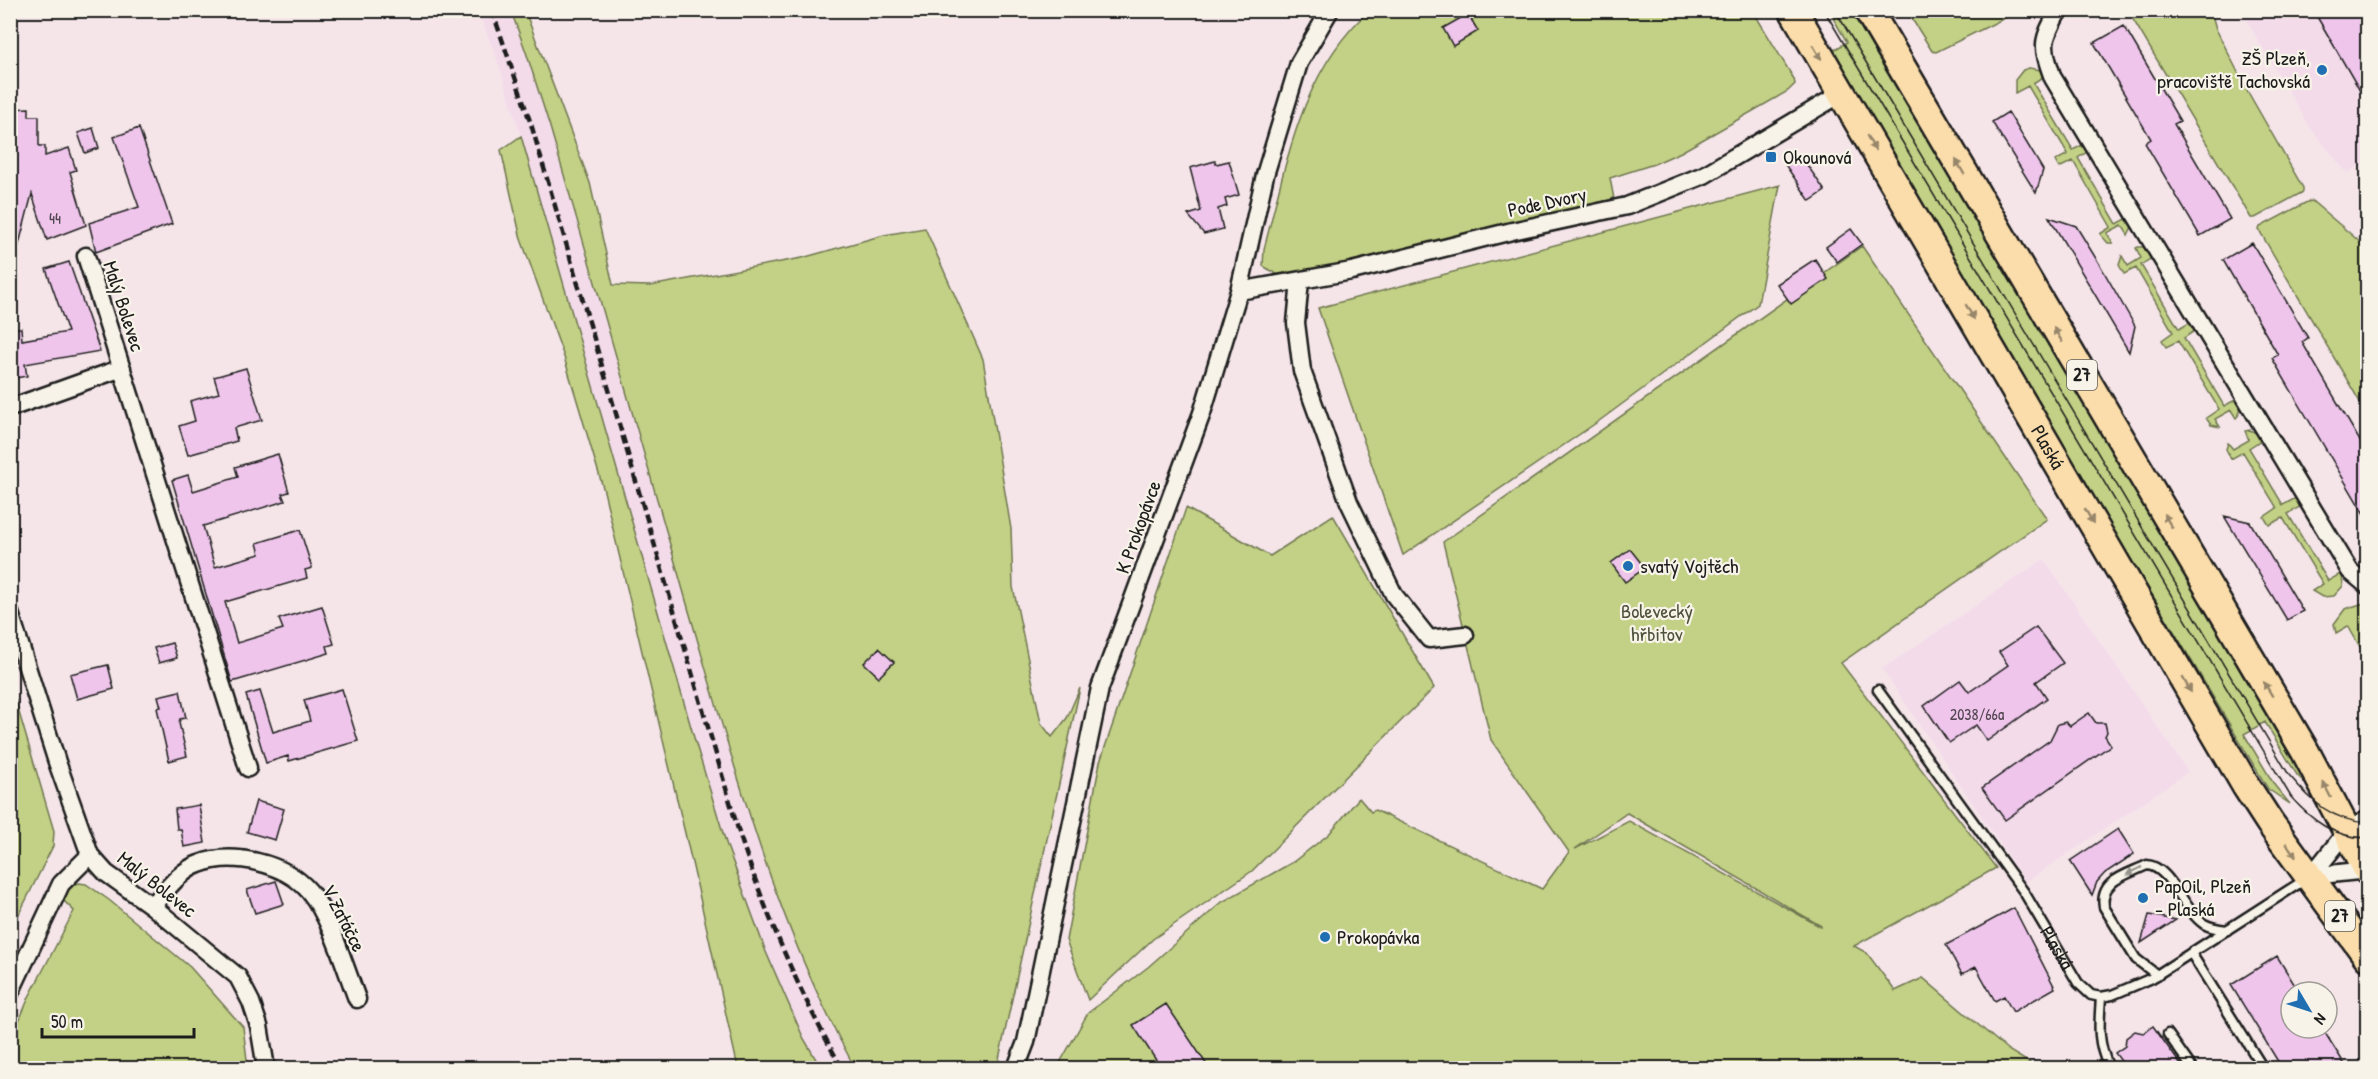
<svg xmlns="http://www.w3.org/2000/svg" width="2378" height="1079" font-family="'Patrick Hand',sans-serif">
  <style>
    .built { fill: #f3dbea }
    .green { fill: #c2d185; stroke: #6f7650; stroke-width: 1.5; fill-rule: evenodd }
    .building { fill: #efc5ec; stroke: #1c1c1c; stroke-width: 1.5 }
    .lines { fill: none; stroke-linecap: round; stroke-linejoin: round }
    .lane-casing { stroke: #1c1c1c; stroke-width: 13 }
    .street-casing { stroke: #1c1c1c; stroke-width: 21 }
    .primary-casing { stroke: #1c1c1c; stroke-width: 32 }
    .lane { stroke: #f7f3e8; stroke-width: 8 }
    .street { stroke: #f7f3e8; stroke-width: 16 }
    .primary { stroke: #fbddab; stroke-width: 27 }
    .tram { stroke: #1c1c1c; stroke-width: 1.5 }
    .rail { stroke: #1c1c1c; stroke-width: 4.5; stroke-dasharray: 9 4.5; stroke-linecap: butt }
    .oneway { fill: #97866b }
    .oneway2 { fill: #94928c }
    .poi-dot { fill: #1f6fb2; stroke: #f7f3e8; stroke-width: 2 }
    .labels { text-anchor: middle; stroke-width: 4.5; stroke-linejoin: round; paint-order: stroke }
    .number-label { font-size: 16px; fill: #514650 }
    .shield { fill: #f7f3e8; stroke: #5e5c59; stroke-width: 1.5 }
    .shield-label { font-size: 18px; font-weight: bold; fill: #1c1c1c }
    .poi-label { font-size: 20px; fill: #1c1c1c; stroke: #f7f3e8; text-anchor: start }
    .street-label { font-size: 20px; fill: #1c1c1c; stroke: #f7f3e8 }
    .park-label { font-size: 20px; fill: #4e523c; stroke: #f7f3e8 }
  </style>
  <rect width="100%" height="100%" fill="#f5e5e9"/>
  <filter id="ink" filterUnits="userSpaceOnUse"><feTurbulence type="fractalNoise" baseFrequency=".0167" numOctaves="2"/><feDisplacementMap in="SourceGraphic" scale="12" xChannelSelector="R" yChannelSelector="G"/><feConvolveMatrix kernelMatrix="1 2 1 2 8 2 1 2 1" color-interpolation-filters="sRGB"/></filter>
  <g filter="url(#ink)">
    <!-- built -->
    <path class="built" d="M 478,11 L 511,11 L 526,52 L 550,127 L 724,732 L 756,836 L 795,941 L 830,1024 L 855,1068 L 821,1068 L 803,1037 L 766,952 L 727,846 L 695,741 L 521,136 L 498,62 Z
      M 2241,11 L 2367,11 L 2367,161 L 2347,173 L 2311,129 Z
      M 2044,559 L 2188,772 L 2026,882 L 1882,669 Z"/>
    <!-- green -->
    <path class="green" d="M 1932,10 L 2019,10 L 2019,11 L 1936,52 L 1932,51 L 1907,11 L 1929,12 Z
      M 511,11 L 525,11 L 590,183 L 613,285 L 650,286 L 802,258 L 884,235 L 925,228 L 983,359 L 1011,529 L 1013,587 L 1041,723 L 1052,737 L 1067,718 L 1080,688 L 997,1068 L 855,1068 C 776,926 734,766 689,611 C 643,449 597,288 550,127 L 526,52 Z
      M 1369,11 L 1753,11 L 1794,79 L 1795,84 L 1788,91 L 1681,152 L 1654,164 L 1610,178 L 1614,199 L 1301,273 L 1278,275 L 1263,266 L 1264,249 C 1286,165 1301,71 1369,11 Z
      M 1829,11 L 1853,11 L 2300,771 L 2304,782 L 2297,775 L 2265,722 L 2244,734 L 2275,786 L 2290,804 L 2268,789 L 1829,53 L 1847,42 Z
      M 2128,11 L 2211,11 L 2216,29 L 2248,92 L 2303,188 L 2303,192 L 2255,218 L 2251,218 Z
      M 2029,68 L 2041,70 L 2046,75 L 2033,83 L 2073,150 L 2086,143 L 2090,150 L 2078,158 L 2117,224 L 2130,217 L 2133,225 L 2128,235 L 2122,225 L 2107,233 L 2113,243 L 2108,243 L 2100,234 L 2111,227 L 2073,161 L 2059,168 L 2055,161 L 2068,154 L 2028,86 L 2015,93 L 2015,80 L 2023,70 Z
      M 521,136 L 695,741 L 727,846 L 766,952 L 803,1037 L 821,1068 L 738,1068 L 693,867 L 604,491 L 564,357 L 521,239 L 501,150 Z
      M 1780,185 L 1758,304 L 1599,421 L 1403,555 L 1318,308 Z
      M 2312,201 L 2367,248 L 2367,414 L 2259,230 L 2260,227 L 2307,202 Z
      M 1862,246 L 2047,519 L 1841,663 L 1996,868 L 1854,946 L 1867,953 L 1895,991 L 1923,978 L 2008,1050 L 2038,1068 L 1057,1068 L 1088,1013 L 1148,967 L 1222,902 L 1293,862 L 1329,834 L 1359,798 L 1371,812 L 1375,810 L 1542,889 L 1569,852 L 1491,740 L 1443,542 ZM 1627,813 L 1821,926 L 1821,927 L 1629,821 L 1575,849 Z
      M 2138,247 L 2145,247 L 2153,257 L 2141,265 L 2179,329 L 2191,322 L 2196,330 L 2184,338 L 2224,406 L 2237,399 C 2242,406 2242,412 2236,418 L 2231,410 L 2215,419 L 2220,427 L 2211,425 L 2206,418 L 2219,409 L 2178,341 L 2166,347 L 2162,340 L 2173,332 L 2136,268 L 2124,274 L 2119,265 L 2122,256 L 2128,266 L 2141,258 L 2136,248 Z
      M 2250,430 L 2258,434 L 2261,440 L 2249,448 L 2283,505 L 2296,498 L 2301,506 L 2288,514 L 2328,581 L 2342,573 L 2343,586 L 2334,596 L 2322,597 L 2312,591 L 2323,584 L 2283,518 L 2269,525 L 2264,517 L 2277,508 L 2243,452 L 2231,459 L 2226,449 L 2228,443 L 2233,449 L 2249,440 L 2245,431 Z
      M 1186,508 L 1270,556 L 1333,515 L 1434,688 L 1252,871 L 1153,939 L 1088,1000 L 1066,940 L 1100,762 Z
      M 2364,603 L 2367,603 L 2367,659 L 2348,626 L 2336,633 L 2334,624 L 2345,609 Z
      M 10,682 L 54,831 L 53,846 L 11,930 Z
      M 79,883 L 86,884 L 109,900 L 190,967 L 243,1027 L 248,1068 L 11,1068 L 11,1040 L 29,997 L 74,911 L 62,899 L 70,885 Z"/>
    <!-- building -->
    <path class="building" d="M 2313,10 L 2367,10 L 2367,103 L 2326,32 Z
      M 1468,14 L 1478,31 L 1453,46 L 1443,28 Z
      M 2124,26 L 2180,121 L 2174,124 L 2230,219 L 2200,236 L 2145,143 L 2151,139 L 2094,43 Z
      M 29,108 L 29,116 L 39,116 L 39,146 L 45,146 L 45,156 L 69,148 L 76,170 L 70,172 L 86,225 L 47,240 L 32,194 L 16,256 L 10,255 L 10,109 Z
      M 2008,112 L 2043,170 L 2036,193 L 1992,122 Z
      M 93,128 L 99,148 L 85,153 L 78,133 Z
      M 139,128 L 172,224 L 96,252 L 89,223 L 139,207 L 114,137 Z
      M 1801,156 L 1825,191 L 1810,201 L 1786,166 Z
      M 1215,161 L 1216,164 L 1229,161 L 1239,195 L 1225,199 L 1227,206 L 1218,209 L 1223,229 L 1204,234 L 1188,215 L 1201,211 L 1190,168 Z
      M 2049,217 L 2076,226 L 2100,265 L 2135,326 L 2129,352 Z
      M 1851,229 L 1862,244 L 1837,262 L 1826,247 Z
      M 2252,243 L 2308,338 L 2302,342 L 2367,453 L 2367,519 L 2272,358 L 2278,355 L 2223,260 Z
      M 1815,259 L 1828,279 L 1791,304 L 1777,284 Z
      M 69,262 L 100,351 L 25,364 L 27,376 L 10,379 L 10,328 L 21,328 L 22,340 L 68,332 L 46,269 Z
      M 246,368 L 262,420 L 234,428 L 237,441 L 188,455 L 179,426 L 195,421 L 190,401 L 219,393 L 214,377 Z
      M 278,454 L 289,492 L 282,494 L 285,501 L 203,526 L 215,567 L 260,554 L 257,543 L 300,530 L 312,568 L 305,570 L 307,578 L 225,602 L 237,643 L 283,629 L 279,619 L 322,606 L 334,644 L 327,646 L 329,653 L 232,682 L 172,480 L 188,475 L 193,491 L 238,477 L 235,467 Z
      M 2224,516 L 2250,522 L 2303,611 L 2287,620 Z
      M 1630,549 L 1645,568 L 1625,582 L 1611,563 Z
      M 2036,627 L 2063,663 L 2036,682 L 2047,698 L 1987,741 L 1976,725 L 1949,743 L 1924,706 L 1960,680 L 1969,692 L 2008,665 L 1999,652 Z
      M 172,643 L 177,658 L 159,663 L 154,648 Z
      M 879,648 L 894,662 L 879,677 L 864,663 Z
      M 108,665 L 114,689 L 77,699 L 70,674 Z
      M 342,689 L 358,741 L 289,761 L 288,756 L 266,763 L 246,695 L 260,691 L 273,732 L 310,721 L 304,700 Z
      M 180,691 L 186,718 L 180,719 L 179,723 L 187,756 L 169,761 L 157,708 L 161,707 L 158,696 Z
      M 2089,713 L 2096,723 L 2105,723 L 2107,732 L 2105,736 L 2111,745 L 2005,820 L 1982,788 L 2050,740 L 2058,724 L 2066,722 L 2070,726 Z
      M 256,801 L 284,809 L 275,840 L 247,832 Z
      M 199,805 L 205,843 L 184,847 L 181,829 L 177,829 L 175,809 Z
      M 2118,829 L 2134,854 L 2105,873 L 2097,882 L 2092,895 L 2070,861 Z
      M 276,881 L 284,904 L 255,913 L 247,890 Z
      M 2014,908 L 2055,988 L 2013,1012 L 2004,996 L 1995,1001 L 1976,967 L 1962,974 L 1946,945 Z
      M 2149,915 L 2176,920 L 2141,943 Z
      M 2277,956 L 2299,992 L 2291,992 L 2291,1028 L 2322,1028 L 2347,1068 L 2282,1068 L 2231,985 Z
      M 1166,1004 L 1209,1068 L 1161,1068 L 1133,1025 Z
      M 2153,1026 L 2183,1068 L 2126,1068 L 2115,1053 L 2125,1046 L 2126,1038 L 2135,1031 L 2143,1033 Z"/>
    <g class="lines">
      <!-- lane casing -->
      <g class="lane-casing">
        <g id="lane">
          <path id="s1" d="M 1878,690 L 2024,892 L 2078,983 L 2091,995 L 2101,997 L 2112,995 L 2152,978 L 2306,879"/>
          <path d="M 2191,953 L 2263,1068"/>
          <path d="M 2157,975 L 2136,959 L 2104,907 C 2099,880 2127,875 2147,865 C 2171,867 2183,910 2204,924 C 2211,928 2219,929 2227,930"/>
          <path d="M 2101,997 C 2099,1025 2097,1042 2109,1068"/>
          <path d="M 2168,1034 L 2192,1068"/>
        </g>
      </g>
      <!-- street casing -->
      <g class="street-casing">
        <path id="street" d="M 2059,10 C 2042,41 2041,45 2053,78 L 2350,571 L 2368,586
          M 86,256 L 248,768
          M 1300,281 L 1296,323 L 1302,371 L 1349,502 L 1394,595 L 1429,639 L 1465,635
          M 1239,291 L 1352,271 L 1512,231 L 1627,206 L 1704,175 L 1842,93
          M 10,408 L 122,368
          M 10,613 L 57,762 L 90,855 L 106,873 L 152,906 L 238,977 L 251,1002 L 259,1026 L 266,1068
          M 2311,876 L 2347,831 L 2368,819
          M 2311,876 L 2368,870
          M 152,906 C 166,891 179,871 199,864 C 233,851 285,863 309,891 C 330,916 345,967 357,999
          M 10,993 L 61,884 L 90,855
          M 1016,1068 L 1026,1042 L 1100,688 L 1202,413 L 1239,291 L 1265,175 L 1299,63 L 1330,10"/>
      </g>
      <!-- primary casing -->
      <g class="primary-casing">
        <g id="primary">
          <path id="s2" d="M 1793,10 L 2246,786 L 2270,823 L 2368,957"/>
          <path d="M 1868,10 L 2305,751 L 2368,871"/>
        </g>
      </g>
      <!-- lane -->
      <use href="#lane" class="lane"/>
      <!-- street -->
      <use href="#street" class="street"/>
      <!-- primary -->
      <use href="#primary" class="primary"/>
      <!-- tram -->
      <path class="tram" d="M 1824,10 L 2291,797 C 2312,821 2335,838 2368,838
        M 1835,10 L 2289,775 C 2311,801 2332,821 2368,823"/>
      <!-- rail -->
      <path class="rail" d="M 492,10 L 531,124 L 740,836 C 767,917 800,995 842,1068"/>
    </g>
    <!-- one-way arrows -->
    <defs><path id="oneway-solid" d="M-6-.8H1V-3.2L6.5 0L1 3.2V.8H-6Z" transform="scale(1.5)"/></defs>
    <g class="oneway">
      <use href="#oneway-solid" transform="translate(1817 52) rotate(59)"/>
      <use href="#oneway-solid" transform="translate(1871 143) rotate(60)"/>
      <use href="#oneway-solid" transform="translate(1960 167) rotate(-120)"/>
      <use href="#oneway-solid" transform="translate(1970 312) rotate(60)"/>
      <use href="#oneway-solid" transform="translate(2058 335) rotate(-121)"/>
      <use href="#oneway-solid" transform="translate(2089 516) rotate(60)"/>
      <use href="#oneway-solid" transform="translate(2168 521) rotate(-121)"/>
      <use href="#oneway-solid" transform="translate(2187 685) rotate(60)"/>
      <use href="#oneway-solid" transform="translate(2268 689) rotate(-121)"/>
      <use href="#oneway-solid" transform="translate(2327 790) rotate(-117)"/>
      <use href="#oneway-solid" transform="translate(2291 850) rotate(53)"/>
    </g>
    <use class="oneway2" href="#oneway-solid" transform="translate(2134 871) rotate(153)"/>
  </g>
  <!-- markers -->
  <g class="poi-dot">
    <circle cx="2322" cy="70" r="6"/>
    <rect x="1765" y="151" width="12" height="12" rx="3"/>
    <circle cx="1628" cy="566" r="6"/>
    <circle cx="2143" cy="898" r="6"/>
    <circle cx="1325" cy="937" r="6"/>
  </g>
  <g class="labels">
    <!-- number labels -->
    <g class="number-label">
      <text x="55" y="224">44</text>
      <text x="1977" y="720">2038/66a</text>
    </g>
    <!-- shield labels -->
    <g class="shield">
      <rect x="2067" y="360" width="30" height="30" rx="4.5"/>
      <rect x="2325" y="901" width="30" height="30" rx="4.5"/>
    </g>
    <g class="shield-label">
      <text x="2082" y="381">27</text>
      <text x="2340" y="922">27</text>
    </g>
    <!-- poi labels -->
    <g class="poi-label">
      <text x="2310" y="65" text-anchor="end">ZŠ Plzeň,<tspan x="2310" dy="23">pracoviště Tachovská</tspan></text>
      <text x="1783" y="164">Okounová</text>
      <text x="1640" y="573">svatý Vojtěch</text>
      <text x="2155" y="893">PapOil, Plzeň<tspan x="2155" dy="23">- Plaská</tspan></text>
      <text x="1337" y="944">Prokopávka</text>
    </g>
    <!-- street labels -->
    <g class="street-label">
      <text transform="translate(1547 202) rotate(-12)" y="7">Pode Dvory</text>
      <text transform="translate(124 306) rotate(72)" y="7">Malý Bolevec</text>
      <text dy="7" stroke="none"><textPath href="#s2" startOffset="506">Plaská</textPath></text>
      <text transform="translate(1138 527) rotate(-70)" y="7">K Prokopávce</text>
      <text transform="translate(157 884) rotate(38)" y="7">Malý Bolevec</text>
      <text transform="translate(344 918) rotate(63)" y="7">V Zatáčce</text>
      <text dy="7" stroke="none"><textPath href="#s1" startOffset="314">Plaská</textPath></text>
    </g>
    <!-- park labels -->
    <g class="park-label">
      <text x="1657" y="618">Bolevecký<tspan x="1657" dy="23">hřbitov</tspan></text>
    </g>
  </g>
  <!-- margin -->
  <rect width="2378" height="1079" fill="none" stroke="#f7f3e8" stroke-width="36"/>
  <rect x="18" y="18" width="2342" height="1043" fill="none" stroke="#1c1c1c" stroke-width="2" filter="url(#ink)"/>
  <!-- north arrow -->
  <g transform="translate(2309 1010) rotate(129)"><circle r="28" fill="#f7f3e8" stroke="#9f9d96" stroke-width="1.5"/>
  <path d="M0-4.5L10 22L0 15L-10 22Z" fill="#1f6fb2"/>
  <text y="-9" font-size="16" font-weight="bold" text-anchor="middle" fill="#1c1c1c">N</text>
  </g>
  <!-- scale -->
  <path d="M42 1028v9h152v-9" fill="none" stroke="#1c1c1c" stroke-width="3"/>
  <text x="51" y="1028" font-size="18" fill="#1c1c1c" stroke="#f7f3e8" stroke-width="4.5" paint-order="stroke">50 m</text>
</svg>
